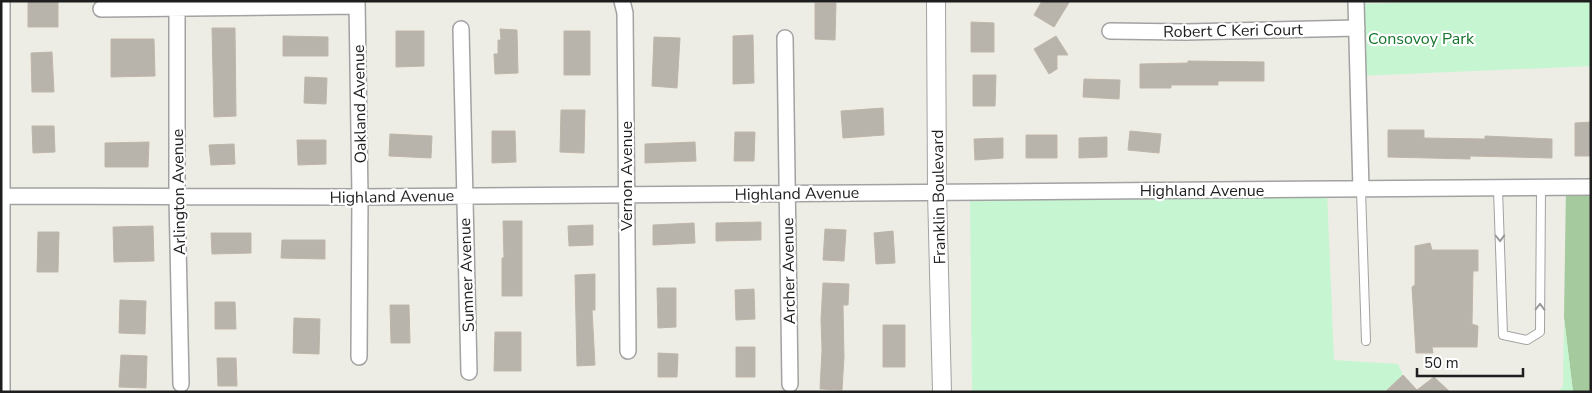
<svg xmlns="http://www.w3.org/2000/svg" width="1592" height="393" font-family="'Nunito Sans',sans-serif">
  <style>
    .forest { fill: #a4ca9d }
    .park { fill: #c6f5d1 }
    .building { fill: #b8b3ab; stroke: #bfb6a9 }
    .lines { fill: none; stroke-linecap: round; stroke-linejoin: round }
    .service-casing { stroke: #a2a2a2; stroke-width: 10 }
    .minor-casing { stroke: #a2a2a2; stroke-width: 18 }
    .tertiary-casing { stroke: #a2a2a2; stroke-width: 20 }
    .service { stroke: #fff; stroke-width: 8 }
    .minor { stroke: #fff; stroke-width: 15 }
    .tertiary { stroke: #fff; stroke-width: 18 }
    .oneway { stroke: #9a9a9a }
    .labels { text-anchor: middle; stroke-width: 4.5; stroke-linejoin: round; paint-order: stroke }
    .street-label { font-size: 16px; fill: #1e1e1e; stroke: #fff }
    .park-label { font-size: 16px; fill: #14742b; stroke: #fff }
  </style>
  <rect width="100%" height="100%" fill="#eeede5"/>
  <!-- forest -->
  <path class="forest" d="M 1591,185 L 1591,392 L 1573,392 L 1564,318 L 1566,187 Z"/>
  <!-- park -->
  <path class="park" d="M 1459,1 L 1591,1 L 1591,66 L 1358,76 L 1356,4 Z
    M 1327,191 L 1334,360 L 1398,364 L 1403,375 L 1385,392 L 972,392 L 970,195 Z
    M 1564,318 L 1573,392 L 1558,392 L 1563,386 Z"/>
  <!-- building -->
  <path class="building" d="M 28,1 L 58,1 L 58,27 L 28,27 Z
    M 1042,1 L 1070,1 L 1054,27 L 1034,15 Z
    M 815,3 L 836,3 L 835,40 L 815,39 Z
    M 971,22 L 994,23 L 994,52 L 971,52 Z
    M 212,28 L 235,28 L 236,116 L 214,117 Z
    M 500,29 L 517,30 L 518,73 L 495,74 L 494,54 L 498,54 L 498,40 L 501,40 Z
    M 396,31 L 424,31 L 424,66 L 396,67 Z
    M 564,31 L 590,31 L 590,75 L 564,75 Z
    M 753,35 L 754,83 L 733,84 L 733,36 Z
    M 283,36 L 328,37 L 328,56 L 283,56 Z
    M 1056,36 L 1068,55 L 1057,55 L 1057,69 L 1049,74 L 1034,49 Z
    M 654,37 L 680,38 L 677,88 L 652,86 Z
    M 111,39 L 154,39 L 155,76 L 111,77 Z
    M 52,52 L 54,92 L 32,92 L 31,53 Z
    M 1188,61 L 1264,62 L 1264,81 L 1218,81 L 1218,85 L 1171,85 L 1171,88 L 1140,88 L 1140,64 L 1188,63 Z
    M 973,75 L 996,75 L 995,106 L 973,106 Z
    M 305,77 L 327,78 L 326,104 L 304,103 Z
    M 1084,79 L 1120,80 L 1119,99 L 1083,97 Z
    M 883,108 L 884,135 L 843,138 L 841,111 Z
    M 561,110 L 585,110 L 584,153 L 560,152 Z
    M 1591,122 L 1591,156 L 1575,156 L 1575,123 Z
    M 32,126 L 54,126 L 55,152 L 33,153 Z
    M 1388,130 L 1424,130 L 1424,138 L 1485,139 L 1485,136 L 1552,139 L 1552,158 L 1470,156 L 1470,159 L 1388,157 Z
    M 492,131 L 515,131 L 516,162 L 492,163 Z
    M 1130,131 L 1161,134 L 1159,153 L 1128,150 Z
    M 735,132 L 755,132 L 754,161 L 734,161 Z
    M 390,134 L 432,136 L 431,158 L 389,156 Z
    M 1026,135 L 1057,135 L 1057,158 L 1026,158 Z
    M 1107,137 L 1107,157 L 1079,158 L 1079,138 Z
    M 1003,138 L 1003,158 L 975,160 L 974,139 Z
    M 297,140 L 326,140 L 326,164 L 298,165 Z
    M 149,142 L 148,167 L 105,167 L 105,143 Z
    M 695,142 L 696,161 L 645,163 L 645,144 Z
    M 234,144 L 235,164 L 211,165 L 209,145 Z
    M 503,221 L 522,221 L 522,296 L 502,296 L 502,258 L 504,258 Z
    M 761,222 L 761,240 L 716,241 L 716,223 Z
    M 694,223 L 695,243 L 653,245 L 653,225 Z
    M 593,225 L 593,245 L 569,246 L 568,226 Z
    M 153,226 L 154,261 L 114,262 L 113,227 Z
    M 825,229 L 846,230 L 844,261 L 823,260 Z
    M 893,231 L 895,263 L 876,264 L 874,233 Z
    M 38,232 L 59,232 L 58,272 L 37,272 Z
    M 211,233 L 251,233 L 251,253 L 212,254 Z
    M 282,240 L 325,240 L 325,259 L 281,258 Z
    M 1430,243 L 1432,250 L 1478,250 L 1478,271 L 1473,271 L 1472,324 L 1478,326 L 1477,347 L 1432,347 L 1433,353 L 1416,353 L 1412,287 L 1415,285 L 1415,246 Z
    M 595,274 L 595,310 L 592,310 L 595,365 L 577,366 L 575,275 Z
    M 823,283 L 849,284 L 848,305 L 843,305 L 844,357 L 842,390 L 820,389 L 822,350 L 821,320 Z
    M 657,288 L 676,288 L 676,327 L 658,328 Z
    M 754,289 L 755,319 L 736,320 L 735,290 Z
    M 120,300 L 146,301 L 145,334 L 119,333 Z
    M 215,302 L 235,302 L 236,329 L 215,329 Z
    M 390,305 L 409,305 L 410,343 L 391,343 Z
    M 294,318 L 320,319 L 319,354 L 293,353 Z
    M 883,325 L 905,325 L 905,367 L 883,367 Z
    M 495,332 L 521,332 L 521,371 L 494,371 Z
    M 736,347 L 755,347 L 755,377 L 736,377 Z
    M 658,353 L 678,354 L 677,377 L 658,377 Z
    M 121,355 L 147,356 L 146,388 L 119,387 Z
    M 217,358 L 236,358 L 237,386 L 218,386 Z
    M 1403,375 L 1417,390 L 1434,377 L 1450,392 L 1385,392 Z"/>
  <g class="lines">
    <!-- service casing -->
    <g class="service-casing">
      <path id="service" d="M 1498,189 L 1503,335 L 1527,340 L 1540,332 L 1541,189
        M 1361,190 L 1366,341"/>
    </g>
    <!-- minor casing -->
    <g class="minor-casing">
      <path id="minor" d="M 2,1 L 2,392
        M 177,1 L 177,197 L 181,384
        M 357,1 L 360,197 L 359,357
        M 622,1 L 625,13 L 628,351
        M 1356,1 L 1361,190
        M 101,9 L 357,6
        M 461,29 L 469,372
        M 1110,31 L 1186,32 L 1357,28
        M 785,38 L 790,384
        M 4,196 L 360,197 L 1591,187"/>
    </g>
    <!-- tertiary casing -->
    <g class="tertiary-casing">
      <path id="tertiary" d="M 936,1 L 937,191 L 942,392"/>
    </g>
    <!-- service -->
    <use href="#service" class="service"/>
    <!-- minor -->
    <use href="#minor" class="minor"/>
    <!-- tertiary -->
    <use href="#tertiary" class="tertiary"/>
  </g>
  <!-- one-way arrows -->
  <defs><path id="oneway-chevron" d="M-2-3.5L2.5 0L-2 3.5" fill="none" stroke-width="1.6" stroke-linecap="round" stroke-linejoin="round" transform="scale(1.25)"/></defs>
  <g class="oneway">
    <use href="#oneway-chevron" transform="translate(1500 238) rotate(88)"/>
    <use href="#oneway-chevron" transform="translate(1540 307) rotate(-89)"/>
  </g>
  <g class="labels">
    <!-- street labels -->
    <g class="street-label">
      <text transform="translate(1233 30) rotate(-1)" y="6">Robert C Keri Court</text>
      <text transform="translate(359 104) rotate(-91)" y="6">Oakland Avenue</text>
      <text transform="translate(626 176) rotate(-90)" y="6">Vernon Avenue</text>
      <text x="1202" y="196">Highland Avenue</text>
      <text transform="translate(178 192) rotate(-91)" y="6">Arlington Avenue</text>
      <text transform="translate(797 193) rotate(-1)" y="6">Highland Avenue</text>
      <text transform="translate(392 196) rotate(-1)" y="6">Highland Avenue</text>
      <text transform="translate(938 197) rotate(-91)" y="6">Franklin Boulevard</text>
      <text transform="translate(788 271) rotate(-91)" y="6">Archer Avenue</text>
      <text transform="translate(466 275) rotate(-92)" y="6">Sumner Avenue</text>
    </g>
    <!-- park labels -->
    <g class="park-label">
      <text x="1421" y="44">Consovoy Park</text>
    </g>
  </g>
  <!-- border -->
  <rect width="1592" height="393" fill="none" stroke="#1e1e1e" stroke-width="5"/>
  <!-- scale -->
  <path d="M1417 368v8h106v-8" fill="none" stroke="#1e1e1e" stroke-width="2.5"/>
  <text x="1424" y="368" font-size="15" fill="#1e1e1e" stroke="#ffffff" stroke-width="4" paint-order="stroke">50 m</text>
</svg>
